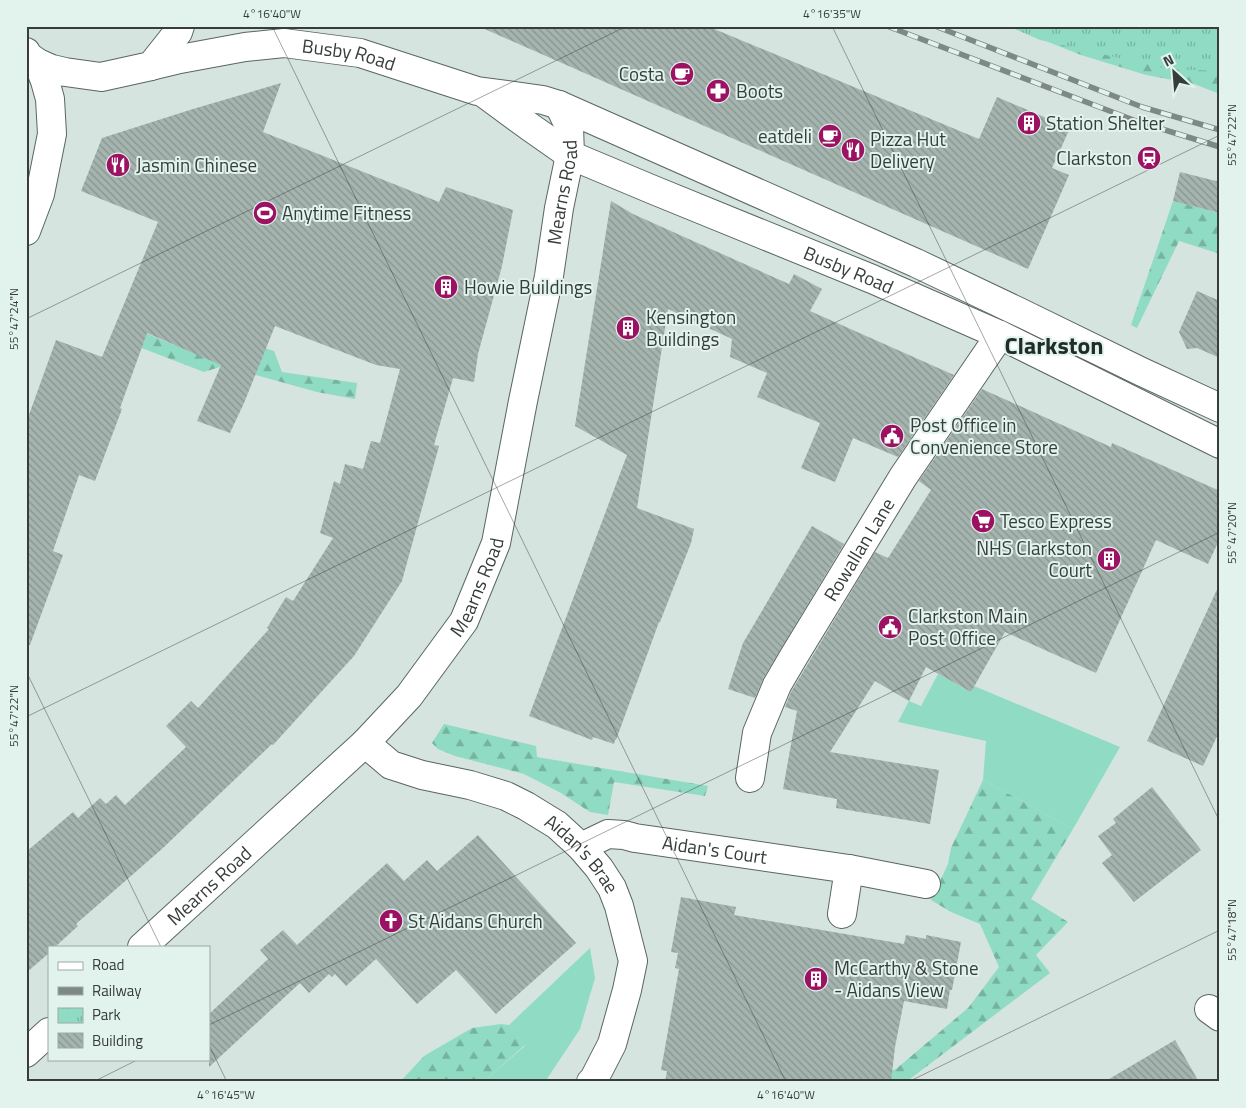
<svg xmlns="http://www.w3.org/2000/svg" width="1246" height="1108" font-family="'Titillium Web',sans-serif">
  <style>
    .green { fill: #90dbc3 }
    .forest { fill: url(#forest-firs) }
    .park { fill: url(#park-tufts) }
    .building { fill: url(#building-back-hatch) }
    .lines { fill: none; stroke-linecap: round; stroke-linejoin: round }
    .minor-casing { stroke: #596662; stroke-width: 30 }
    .tertiary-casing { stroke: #596662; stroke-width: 30 }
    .primary-casing { stroke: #596662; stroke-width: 30 }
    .minor { stroke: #fff; stroke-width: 28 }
    .tertiary { stroke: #fff; stroke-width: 28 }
    .primary { stroke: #fff; stroke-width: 28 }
    .rail-casing { stroke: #7e8985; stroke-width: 5.5 }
    .rail { stroke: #e2f2ec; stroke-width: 4; stroke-dasharray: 11; stroke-linecap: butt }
    .ticks { fill: none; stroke: #363d3a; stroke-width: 1; stroke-opacity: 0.45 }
    .labels { text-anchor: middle; stroke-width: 4; stroke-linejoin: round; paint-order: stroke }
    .street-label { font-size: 19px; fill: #363d3a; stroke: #e2f2ec }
    .poi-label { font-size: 19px; fill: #363d3a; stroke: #e2f2ec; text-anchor: start }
    .district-label { font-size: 24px; font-weight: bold; fill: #202c28; stroke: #e2f2ec }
    .neatline { fill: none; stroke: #363d3a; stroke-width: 2 }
    .ticks-label { font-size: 12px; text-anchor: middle; fill: #363d3a }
  </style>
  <defs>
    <pattern id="forest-firs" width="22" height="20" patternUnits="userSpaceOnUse" patternTransform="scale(1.25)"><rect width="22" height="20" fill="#90dbc3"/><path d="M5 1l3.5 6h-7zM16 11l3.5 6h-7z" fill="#76b39f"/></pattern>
    <pattern id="park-tufts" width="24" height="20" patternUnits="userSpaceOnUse" patternTransform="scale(1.25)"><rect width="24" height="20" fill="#90dbc3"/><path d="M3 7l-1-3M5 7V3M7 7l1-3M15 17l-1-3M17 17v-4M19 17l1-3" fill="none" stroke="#76b39f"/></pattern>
    <pattern id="building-back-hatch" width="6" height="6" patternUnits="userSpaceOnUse" patternTransform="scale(1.25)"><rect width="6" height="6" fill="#a5b4af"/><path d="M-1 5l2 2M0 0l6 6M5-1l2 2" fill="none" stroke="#87948f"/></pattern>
  </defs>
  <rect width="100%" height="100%" fill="#d5e4df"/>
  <!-- green -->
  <path class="green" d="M 938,674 L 971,692 L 974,686 L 1120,747 L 1073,829 L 983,780 L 986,741 L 898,722 L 909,701 L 921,706 Z
    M 590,948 L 595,978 L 580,1029 L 545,1082 L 483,1082 L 525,1046 L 509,1025 Z"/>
  <!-- forest -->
  <path class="forest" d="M 1008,26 L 1220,26 L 1220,94 L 1194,84 L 1146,75 L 1081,55 Z
    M 1173,201 L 1220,213 L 1220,254 L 1179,241 L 1137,328 L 1131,325 Z
    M 117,321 L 174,345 L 185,322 L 274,351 L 282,372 L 357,383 L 355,399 L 317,392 L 223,366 L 204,372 L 139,347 L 114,333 Z
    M 444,724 L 536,746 L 537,757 L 708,786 L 705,796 L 614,782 L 608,815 L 590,812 L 561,793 L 524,774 L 455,756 L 438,749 L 432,743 Z
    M 983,780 L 1073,829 L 1031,899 L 1068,922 L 1036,955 L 1050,973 L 906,1082 L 862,1082 L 896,1069 L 968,1008 L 999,967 L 980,924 L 951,912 L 931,900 L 948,864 L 951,848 Z
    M 501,1024 L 509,1025 L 525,1045 L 483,1082 L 400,1082 L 424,1056 L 472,1028 Z"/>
  <!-- park -->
  <path class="park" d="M 1008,26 L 1220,26 L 1220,71 L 1168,69 L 1040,40 Z"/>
  <!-- building -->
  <path class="building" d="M 478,26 L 707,26 L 979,139 L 997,97 L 1070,128 L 1052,168 L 1069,175 L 1028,269 Z
    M 281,83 L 263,132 L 439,202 L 446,187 L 513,210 L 502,266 L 478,354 L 474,382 L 453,378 L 434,445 L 439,446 L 402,581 L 354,656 L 273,745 L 272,744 L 163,848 L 76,924 L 78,926 L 55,947 L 49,947 L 49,953 L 26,973 L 26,852 L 73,812 L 78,818 L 100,798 L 106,804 L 116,795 L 125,805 L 186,747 L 166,726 L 191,701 L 198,708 L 269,629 L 267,628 L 286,597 L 293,601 L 333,538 L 320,533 L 334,481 L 340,484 L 345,464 L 363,469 L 371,441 L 380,443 L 400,369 L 376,365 L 275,326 L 244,403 L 230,433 L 197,421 L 221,365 L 147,333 L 120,408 L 122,409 L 95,481 L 79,475 L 53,551 L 63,555 L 30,645 L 26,645 L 26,423 L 56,340 L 102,357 L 158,222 L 81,191 L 102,138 L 193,109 Z
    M 1180,172 L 1220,182 L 1220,213 L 1173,201 Z
    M 611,201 L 633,214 L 789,284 L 794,274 L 822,289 L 810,311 L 954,375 L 898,457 L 853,438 L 835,482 L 801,468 L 820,423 L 757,397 L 767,373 L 730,357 L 732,339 L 668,309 L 637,508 L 694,529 L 691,543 L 660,622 L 659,622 L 616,740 L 615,740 L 614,744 L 593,737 L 592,740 L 529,716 L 627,455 L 575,426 Z
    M 1197,291 L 1220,301 L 1220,358 L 1197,348 L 1187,349 L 1179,332 Z
    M 982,389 L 1111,447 L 1112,443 L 1220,491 L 1220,538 L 1208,564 L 1156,540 L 1096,673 L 1005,632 L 971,692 L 926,667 L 909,701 L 875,681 L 830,752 L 939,770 L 930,824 L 836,808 L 837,799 L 783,789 L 797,711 L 785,707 L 791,692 L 875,552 L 888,558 L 931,490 L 919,481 Z
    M 812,526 L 844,544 L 764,677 L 755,698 L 728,689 L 743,643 Z
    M 1220,583 L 1220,730 L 1203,766 L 1147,741 Z
    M 1152,787 L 1201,850 L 1134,902 L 1102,863 L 1112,855 L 1098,836 L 1116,823 L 1113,819 Z
    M 478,835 L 576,943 L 496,1014 L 456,970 L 417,1004 L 376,959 L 346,986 L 335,974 L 332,977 L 329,974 L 309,993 L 300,983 L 209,1067 L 209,1014 L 268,959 L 260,950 L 283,930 L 297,945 L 387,863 L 404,881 L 427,860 L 437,871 Z
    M 681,897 L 736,907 L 734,915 L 880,940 L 904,944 L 906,935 L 926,939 L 926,935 L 961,942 L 952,990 L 950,990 L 947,1009 L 904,1001 L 895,1047 L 891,1082 L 665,1082 L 667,1071 L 661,1070 L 679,969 L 675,968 L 678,953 L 671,952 Z
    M 1175,1040 L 1199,1082 L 1104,1082 Z"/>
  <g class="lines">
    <!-- minor casing -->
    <g class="minor-casing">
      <g id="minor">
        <path id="s1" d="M 365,743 L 391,765 L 422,775 L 470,785 L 506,796 L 526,806 L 557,825 L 581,847 L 599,868 L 612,888 L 619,906 L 633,961 L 627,990 L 612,1044 L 594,1079 L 591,1082"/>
        <path id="s2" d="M 750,778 L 757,733 L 777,685 L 794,656 L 903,477 L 1000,335"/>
        <path id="s3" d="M 581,847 L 608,834 L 624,835 L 635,838 L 849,869 L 926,884"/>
        <path d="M 842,914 L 849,869"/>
        <path d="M 1209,1009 L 1220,1017"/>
      </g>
    </g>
    <!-- tertiary casing -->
    <g class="tertiary-casing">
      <g id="tertiary">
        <path d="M 26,231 L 40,194 L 52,134 L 50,99 L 45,81 L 38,63"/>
        <path id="s4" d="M 142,947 L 365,743 L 409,696 L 464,621 L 496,543 L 523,401 L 549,276 L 559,208 L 570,155 L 569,126 L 559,105"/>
        <path d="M 26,1053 L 49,1032"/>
      </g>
    </g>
    <!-- primary casing -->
    <g class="primary-casing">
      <g id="primary">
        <path d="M 26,52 L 28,56 L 38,63 L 52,69 L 65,72 L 101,77 L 151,66 L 178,32 L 180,26"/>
        <path id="s5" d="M 151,66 L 180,59 L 245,47 L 284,43 L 360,53 L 477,91 L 543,100 L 559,105 L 916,263 L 1017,311 L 1142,372 L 1220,408"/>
        <path id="s6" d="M 485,94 L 530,127 L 570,155 L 651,189 L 872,279 L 1000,335 L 1220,444"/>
      </g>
    </g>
    <!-- minor -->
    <use href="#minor" class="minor"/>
    <!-- tertiary -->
    <use href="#tertiary" class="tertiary"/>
    <!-- primary -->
    <use href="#primary" class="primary"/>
    <!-- rail casing -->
    <g class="rail-casing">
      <path id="rail" d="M 887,26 L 1136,121 L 1220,147
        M 935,26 L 1142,107 L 1220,130"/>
    </g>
    <!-- rail -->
    <use href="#rail" class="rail"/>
  </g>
  <!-- ticks -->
  <path class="ticks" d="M 272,26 L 786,1082M 832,26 L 1220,822M 26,319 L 627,26M 26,671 L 161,947M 26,717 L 1220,135M 209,1025 L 1220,532M 209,1045 L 227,1082M 93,1082 L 139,1059M 908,1082 L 1220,930"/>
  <!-- icons -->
  <defs>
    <g id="cafe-disc" transform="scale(1.25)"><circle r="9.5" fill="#9b1262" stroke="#e2f2ec"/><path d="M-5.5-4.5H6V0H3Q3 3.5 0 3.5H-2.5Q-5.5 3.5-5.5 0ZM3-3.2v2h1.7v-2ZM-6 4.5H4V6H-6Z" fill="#fff"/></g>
    <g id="pharmacy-disc" transform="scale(1.25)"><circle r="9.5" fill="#9b1262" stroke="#e2f2ec"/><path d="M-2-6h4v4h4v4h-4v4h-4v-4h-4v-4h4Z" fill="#fff"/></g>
    <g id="building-disc" transform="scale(1.25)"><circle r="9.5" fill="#9b1262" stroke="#e2f2ec"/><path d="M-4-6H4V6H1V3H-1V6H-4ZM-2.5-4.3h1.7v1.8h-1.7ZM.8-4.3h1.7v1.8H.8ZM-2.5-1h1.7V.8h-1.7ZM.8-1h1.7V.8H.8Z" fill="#fff"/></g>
    <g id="restaurant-disc" transform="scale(1.25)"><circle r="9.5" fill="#9b1262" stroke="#e2f2ec"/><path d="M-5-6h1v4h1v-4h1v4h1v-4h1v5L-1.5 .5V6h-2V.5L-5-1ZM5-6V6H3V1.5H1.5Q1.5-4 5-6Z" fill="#fff"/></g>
    <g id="station-disc" transform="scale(1.25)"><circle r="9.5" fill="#9b1262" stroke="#e2f2ec"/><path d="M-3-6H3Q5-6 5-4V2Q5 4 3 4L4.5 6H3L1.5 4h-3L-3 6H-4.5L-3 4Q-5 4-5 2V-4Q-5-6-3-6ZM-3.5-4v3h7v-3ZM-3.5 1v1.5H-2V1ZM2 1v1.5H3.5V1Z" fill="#fff"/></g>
    <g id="stadium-disc" transform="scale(1.25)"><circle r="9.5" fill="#9b1262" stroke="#e2f2ec"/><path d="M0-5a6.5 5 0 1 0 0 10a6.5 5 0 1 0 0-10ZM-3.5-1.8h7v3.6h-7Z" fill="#fff"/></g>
    <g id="civic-disc" transform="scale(1.25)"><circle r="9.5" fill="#9b1262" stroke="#e2f2ec"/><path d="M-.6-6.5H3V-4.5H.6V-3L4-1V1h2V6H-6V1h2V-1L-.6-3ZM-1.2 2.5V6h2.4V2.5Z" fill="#fff"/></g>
    <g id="supermarket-disc" transform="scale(1.25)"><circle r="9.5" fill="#9b1262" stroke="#e2f2ec"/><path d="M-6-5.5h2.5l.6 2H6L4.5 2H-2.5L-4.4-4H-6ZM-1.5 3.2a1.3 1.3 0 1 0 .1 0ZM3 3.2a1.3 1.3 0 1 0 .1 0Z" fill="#fff"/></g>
    <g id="church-disc" transform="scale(1.25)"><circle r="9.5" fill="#9b1262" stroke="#e2f2ec"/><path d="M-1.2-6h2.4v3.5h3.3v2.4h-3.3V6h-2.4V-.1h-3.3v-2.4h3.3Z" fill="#fff"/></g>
  </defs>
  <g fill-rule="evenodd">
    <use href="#cafe-disc" x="682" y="74"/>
    <use href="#pharmacy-disc" x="718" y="91"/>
    <use href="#building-disc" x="1029" y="123"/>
    <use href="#cafe-disc" x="830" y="136"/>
    <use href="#restaurant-disc" x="853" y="150"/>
    <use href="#station-disc" x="1149" y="158"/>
    <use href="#restaurant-disc" x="118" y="165"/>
    <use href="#stadium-disc" x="265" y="213"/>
    <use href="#building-disc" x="446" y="287"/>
    <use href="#building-disc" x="628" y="328"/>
    <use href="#civic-disc" x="892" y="436"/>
    <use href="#supermarket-disc" x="983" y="521"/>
    <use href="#building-disc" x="1109" y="559"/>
    <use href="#civic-disc" x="890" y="627"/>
    <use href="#church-disc" x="391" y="921"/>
    <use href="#building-disc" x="816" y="979"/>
  </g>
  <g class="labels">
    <!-- street labels -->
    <g class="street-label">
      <text dy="7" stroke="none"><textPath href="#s5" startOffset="201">Busby Road</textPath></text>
      <text dy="7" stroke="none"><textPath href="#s4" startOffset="901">Mearns Road</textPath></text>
      <text dy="7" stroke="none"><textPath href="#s6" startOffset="406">Busby Road</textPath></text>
      <text dy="7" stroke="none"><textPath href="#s2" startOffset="256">Rowallan Lane</textPath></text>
      <text dy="7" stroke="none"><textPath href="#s4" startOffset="496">Mearns Road</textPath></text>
      <text dy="7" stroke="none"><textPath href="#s3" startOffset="138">Aidan's Court</textPath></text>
      <text dy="7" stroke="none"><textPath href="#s1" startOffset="250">Aidan's Brae</textPath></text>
      <text dy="7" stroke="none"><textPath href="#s4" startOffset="91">Mearns Road</textPath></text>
    </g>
    <!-- poi labels -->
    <g class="poi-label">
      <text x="664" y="81" text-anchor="end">Costa</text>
      <text x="736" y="98">Boots</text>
      <text x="1046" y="130">Station Shelter</text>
      <text x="812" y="143" text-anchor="end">eatdeli</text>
      <text x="870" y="146">Pizza Hut<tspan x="870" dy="22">Delivery</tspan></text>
      <text x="1132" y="165" text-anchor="end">Clarkston</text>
      <text x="136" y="172">Jasmin Chinese</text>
      <text x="282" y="220">Anytime Fitness</text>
      <text x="464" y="294">Howie Buildings</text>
      <text x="646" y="324">Kensington<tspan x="646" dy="22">Buildings</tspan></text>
      <text x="910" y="432">Post Office in<tspan x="910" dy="22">Convenience Store</tspan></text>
      <text x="1000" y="528">Tesco Express</text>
      <text x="1092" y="555" text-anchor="end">NHS Clarkston<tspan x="1092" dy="22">Court</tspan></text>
      <text x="908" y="623">Clarkston Main<tspan x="908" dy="22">Post Office</tspan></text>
      <text x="408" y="928">St Aidans Church</text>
      <text x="834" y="975">McCarthy &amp; Stone<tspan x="834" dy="22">- Aidans View</tspan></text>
    </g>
    <!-- district labels -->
    <g class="district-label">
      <text x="1054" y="354">Clarkston</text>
    </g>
  </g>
  <!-- border -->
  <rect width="1246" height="1108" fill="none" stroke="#e2f2ec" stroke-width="55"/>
  <!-- legend -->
  <rect x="48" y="946" width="162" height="115" fill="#e2f2ec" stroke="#9daaa5"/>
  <rect x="58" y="962" width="25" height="8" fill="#ffffff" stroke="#9daaa5"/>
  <text x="92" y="970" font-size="15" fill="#363d3a">Road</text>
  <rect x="58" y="987" width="25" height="8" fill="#7e8985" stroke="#9daaa5"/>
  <text x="92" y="996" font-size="15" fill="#363d3a">Railway</text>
  <rect x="58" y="1008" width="25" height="15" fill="url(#park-tufts)" stroke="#9daaa5"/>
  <text x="92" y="1020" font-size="15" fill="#363d3a">Park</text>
  <rect x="58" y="1033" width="25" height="15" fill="url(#building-back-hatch)" stroke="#9daaa5"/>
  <text x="92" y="1046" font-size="15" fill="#363d3a">Building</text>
  <!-- north arrow -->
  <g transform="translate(1174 72) rotate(334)" stroke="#e2f2ec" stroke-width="4" paint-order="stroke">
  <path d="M0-4L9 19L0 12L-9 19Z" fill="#363d3a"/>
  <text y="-8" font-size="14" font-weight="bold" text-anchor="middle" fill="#363d3a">N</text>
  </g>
  <rect x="28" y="28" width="1190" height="1052" class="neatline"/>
  <g class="ticks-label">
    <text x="272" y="18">4°16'40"W</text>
    <text x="832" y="18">4°16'35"W</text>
    <text transform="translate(1232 135) rotate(-90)" y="4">55°47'22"N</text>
    <text transform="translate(14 319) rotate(-90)" y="4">55°47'24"N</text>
    <text transform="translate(1232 533) rotate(-90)" y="4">55°47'20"N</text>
    <text transform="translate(14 716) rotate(-90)" y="4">55°47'22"N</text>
    <text transform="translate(1232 930) rotate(-90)" y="4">55°47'18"N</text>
    <text x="226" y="1099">4°16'45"W</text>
    <text x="786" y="1099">4°16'40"W</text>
  </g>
</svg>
